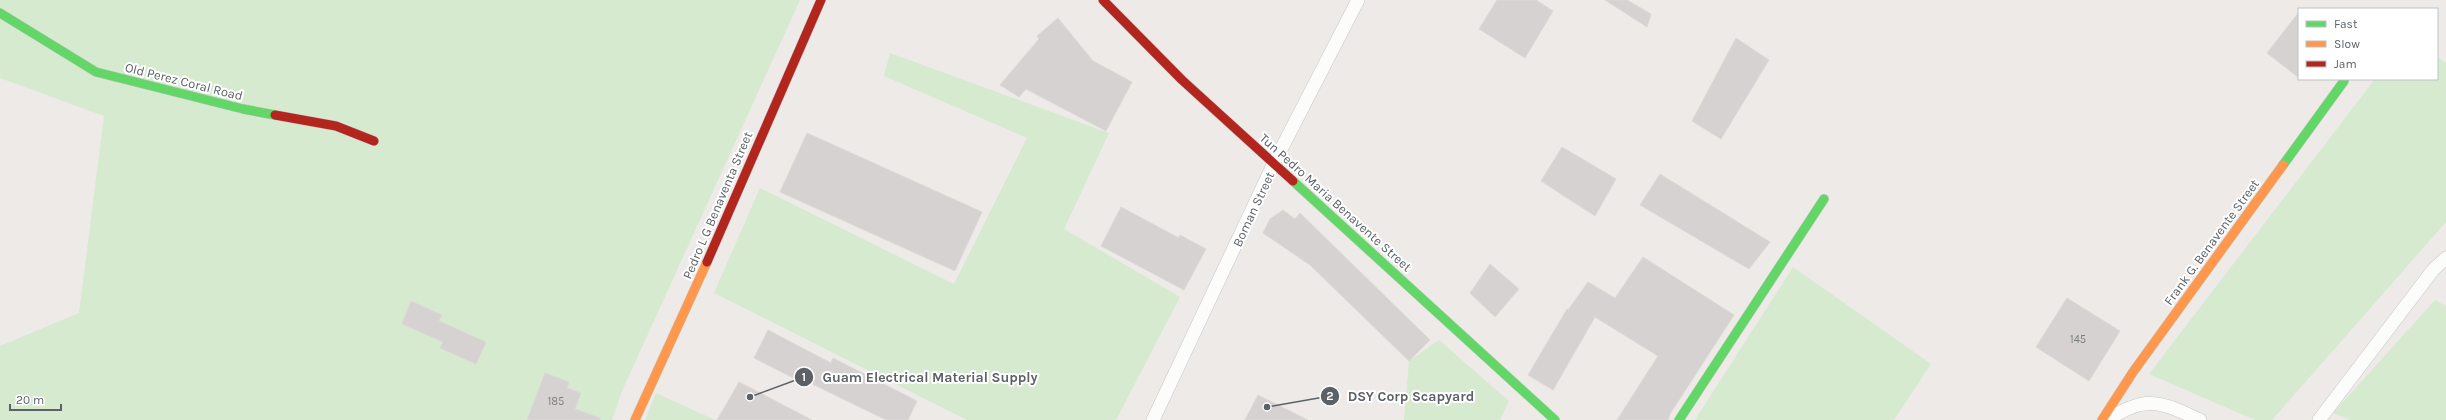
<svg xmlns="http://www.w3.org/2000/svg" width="2446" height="420" font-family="Karla,sans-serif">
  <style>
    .green { fill: #d6ead0 }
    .building { fill: #d5d2d1; stroke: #dcd9d6 }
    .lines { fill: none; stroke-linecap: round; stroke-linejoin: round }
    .street-casing { stroke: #c8c7c8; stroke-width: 14 }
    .fast-casing { stroke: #c9c9c9; stroke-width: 10 }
    .slow-casing { stroke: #c9c9c9; stroke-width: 10 }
    .jam-casing { stroke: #c9c9c9; stroke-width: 10 }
    .street { stroke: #fcfcfb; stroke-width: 13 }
    .fast { stroke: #63d668; stroke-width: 9 }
    .slow { stroke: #ff974d; stroke-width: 9 }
    .jam { stroke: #b3261e; stroke-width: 9 }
    .labels { text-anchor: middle; stroke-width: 4; stroke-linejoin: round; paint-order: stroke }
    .number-label { font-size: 11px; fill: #7c7e82 }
    .street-label { font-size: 13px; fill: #5c6166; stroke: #fff }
    .leader { fill: none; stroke: #5c6166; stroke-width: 1.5 }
    .callout-dot { fill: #5c6166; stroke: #fff; stroke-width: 1.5 }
    .mark-label { font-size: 12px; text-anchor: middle; font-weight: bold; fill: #fff }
    .callout-label { font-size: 14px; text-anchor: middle; font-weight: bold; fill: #5c6166; stroke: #fff; stroke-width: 4; stroke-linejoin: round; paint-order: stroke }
  </style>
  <rect width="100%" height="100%" fill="#edeae7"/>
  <!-- green -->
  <path class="green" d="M 0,0 L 800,0 L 622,391 L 612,420 L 0,420 L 0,346 L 79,313 L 104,116 L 0,78 Z
    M 890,53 L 1109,133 L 1064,229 L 1180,297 L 1116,420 L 967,420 L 714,293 L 760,188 L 954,284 L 1027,138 L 884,76 Z
    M 2437,57 L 2446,63 L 2446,222 L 2272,420 L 2255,420 L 2149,374 L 2375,79 L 2437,79 Z
    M 1793,267 L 1931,364 L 1894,420 L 1695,420 Z
    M 2435,300 L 2446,306 L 2446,420 L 2350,420 L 2333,413 Z
    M 1439,340 L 1509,401 L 1500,420 L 1404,420 L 1409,361 Z
    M 656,393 L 715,420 L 645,420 Z"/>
  <!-- building -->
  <path class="building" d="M 1497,0 L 1536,0 L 1553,11 L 1525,58 L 1479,29 Z
    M 1605,0 L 1627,0 L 1651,14 L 1647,27 Z
    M 2299,12 L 2299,78 L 2267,53 Z
    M 1058,18 L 1093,61 L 1132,82 L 1106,131 L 1026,89 L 1019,97 L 1000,85 L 1039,39 L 1037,36 Z
    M 1736,38 L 1769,60 L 1721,139 L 1692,121 Z
    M 807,133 L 982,212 L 955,271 L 780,192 Z
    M 1562,147 L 1616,179 L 1595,216 L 1541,181 Z
    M 1660,174 L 1770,242 L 1749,269 L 1640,205 Z
    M 1121,207 L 1179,238 L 1180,235 L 1206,249 L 1184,290 L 1101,246 Z
    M 1283,210 L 1295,219 L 1300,213 L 1430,340 L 1409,361 L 1310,265 L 1263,233 L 1270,219 Z
    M 1643,257 L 1734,315 L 1670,414 L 1668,420 L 1617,420 L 1658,356 L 1595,317 L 1553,390 L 1528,375 L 1567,309 L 1568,310 L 1588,282 L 1615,298 Z
    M 1490,264 L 1519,289 L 1495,317 L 1470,293 Z
    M 2067,298 L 2120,331 L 2089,381 L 2036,347 Z
    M 411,301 L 442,315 L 439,321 L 486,342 L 476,364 L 440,348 L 443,342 L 402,324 Z
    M 768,330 L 831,363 L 833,358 L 917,401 L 908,420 L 886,420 L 802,379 L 801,382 L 754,358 Z
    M 545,373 L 569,382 L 567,388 L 581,393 L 575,409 L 600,418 L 600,420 L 527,420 Z
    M 739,382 L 812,420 L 717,420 Z
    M 1258,395 L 1308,420 L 1245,420 Z"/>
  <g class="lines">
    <!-- street casing -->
    <g class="street-casing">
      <path id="street" d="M 1153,420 L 1274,163 L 1358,0
        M 2107,420 C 2148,394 2160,402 2200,420
        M 2319,420 L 2433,270 L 2446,258"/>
    </g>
    <!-- fast casing -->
    <g class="fast-casing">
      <path id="fast" d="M 0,13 L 96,72 L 243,109 L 275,115
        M 2283,165 L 2344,81
        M 1293,181 L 1555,420
        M 1679,420 L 1824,199"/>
    </g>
    <!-- slow casing -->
    <g class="slow-casing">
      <path id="slow" d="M 635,420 L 707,262
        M 2102,420 L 2133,372 L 2283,165"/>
    </g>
    <!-- jam casing -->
    <g class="jam-casing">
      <path id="jam" d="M 1103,0 L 1182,80 L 1293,181
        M 275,115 L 336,126 L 374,141
        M 707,262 L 821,0"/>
    </g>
    <!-- street -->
    <use href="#street" class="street"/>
    <!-- fast -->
    <use href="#fast" class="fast"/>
    <!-- slow -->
    <use href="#slow" class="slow"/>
    <!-- jam -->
    <use href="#jam" class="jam"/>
  </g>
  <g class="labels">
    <!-- number labels -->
    <g class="number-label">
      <text x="2078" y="343">145</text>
      <text x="556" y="405">185</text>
    </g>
    <!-- street labels -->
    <g class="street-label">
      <text transform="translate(184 81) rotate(14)" y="5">Old Perez Coral Road</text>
      <text transform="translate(1336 202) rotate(42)" y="5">Tun Pedro Maria Benavente Street</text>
      <text transform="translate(717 205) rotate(-67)" y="5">Pedro L G Benaventa Street</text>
      <text transform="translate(1253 209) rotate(-65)" y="5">Boman Street</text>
      <text transform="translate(2211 242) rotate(-54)" y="5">Frank G. Benavente Street</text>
    </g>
  </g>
  <!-- callouts -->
  <path class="leader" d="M750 397L804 377M1267 407L1330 396"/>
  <g class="callout-dot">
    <circle cx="750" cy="397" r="4"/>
    <circle cx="1267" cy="407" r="4"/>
    <circle cx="804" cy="377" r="10"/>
    <circle cx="1330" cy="396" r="10"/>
  </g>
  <g class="mark-label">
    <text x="804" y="381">1</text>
    <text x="1330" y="400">2</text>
  </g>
  <g class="callout-label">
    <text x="930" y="382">Guam Electrical Material Supply</text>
    <text x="1411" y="401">DSY Corp Scapyard</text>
  </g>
  <!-- legend -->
  <rect x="2298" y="8" width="140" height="72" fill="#ffffff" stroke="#bec0c2"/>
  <rect x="2306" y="21" width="20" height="6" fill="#63d668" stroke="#bec0c2"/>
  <text x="2334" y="28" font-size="12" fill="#5c6166">Fast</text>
  <rect x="2306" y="41" width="20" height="6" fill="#ff974d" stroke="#bec0c2"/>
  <text x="2334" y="48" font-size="12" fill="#5c6166">Slow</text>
  <rect x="2306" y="61" width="20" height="6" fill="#b3261e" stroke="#bec0c2"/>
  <text x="2334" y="68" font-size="12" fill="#5c6166">Jam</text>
  <!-- scale -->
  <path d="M10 404v6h51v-6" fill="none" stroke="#5c6166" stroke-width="2"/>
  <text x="16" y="404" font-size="12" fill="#5c6166" stroke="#ffffff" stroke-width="3" paint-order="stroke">20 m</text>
</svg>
